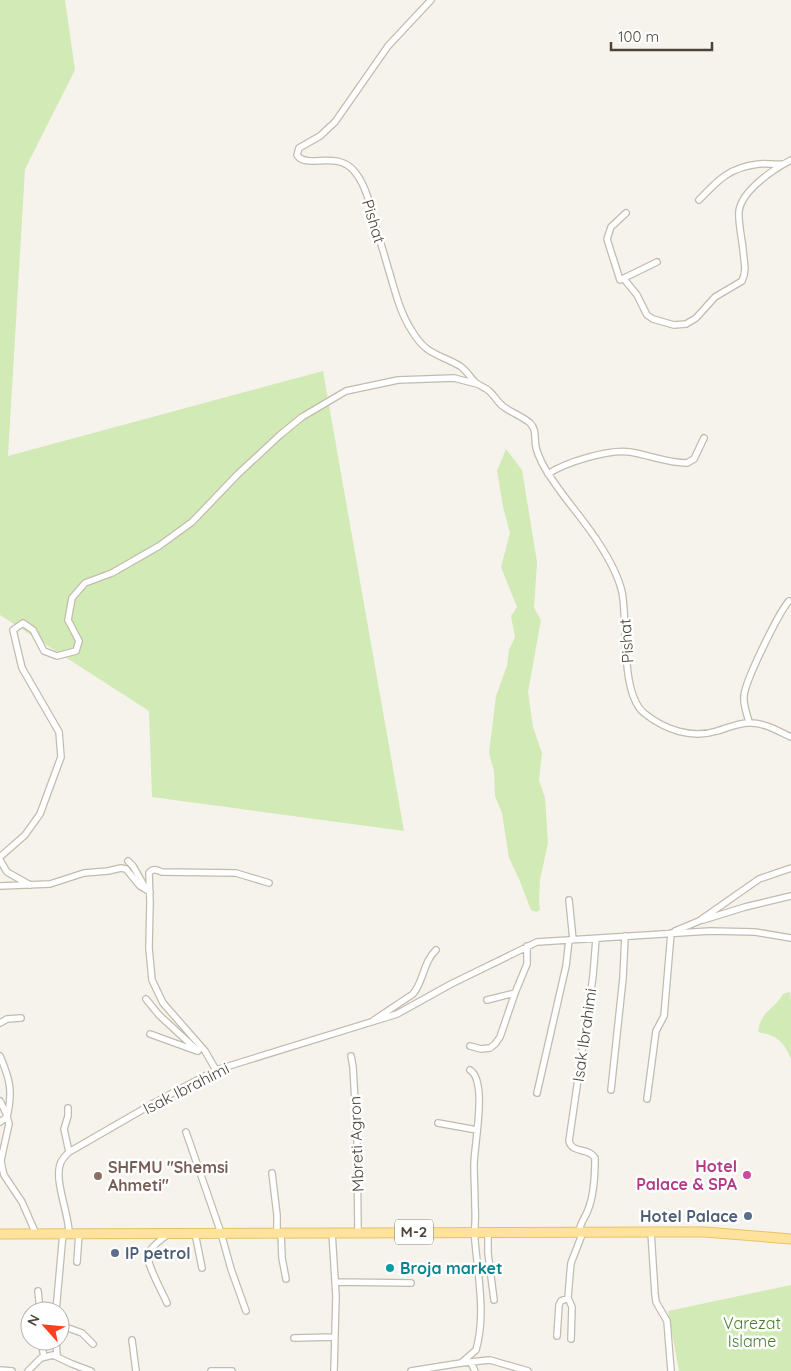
<svg xmlns="http://www.w3.org/2000/svg" width="791" height="1371" font-family="Quicksand,sans-serif">
  <style>
    .green { fill: #d2eab5 }
    .lines { fill: none; stroke-linecap: round; stroke-linejoin: round }
    .minor-casing { stroke: #c2bbae; stroke-width: 8 }
    .primary-casing { stroke: #e6c16a; stroke-width: 11 }
    .minor { stroke: #fff; stroke-width: 5.5 }
    .primary { stroke: #ffe39c; stroke-width: 9 }
    .hotel-dot { fill: #d1479c; stroke: #fff; stroke-width: 2 }
    .education-dot { fill: #8d6e63; stroke: #fff; stroke-width: 2 }
    .service-dot { fill: #5c6f8a; stroke: #fff; stroke-width: 2 }
    .culture-dot { fill: #0f9aa8; stroke: #fff; stroke-width: 2 }
    .labels { text-anchor: middle; stroke-width: 5; stroke-linejoin: round; paint-order: stroke }
    .shield { fill: #fff; stroke: #817c74; stroke-width: 1 }
    .shield-label { font-size: 15px; font-weight: bold; fill: #4b4439 }
    .street-label { font-size: 16px; fill: #4b4439; stroke: #fff }
    .hotel-label { font-size: 16px; font-weight: bold; fill: #b23c85; stroke: #fff; text-anchor: end }
    .education-label { font-size: 16px; font-weight: bold; fill: #785e54; stroke: #fff; text-anchor: start }
    .service-label { font-size: 16px; font-weight: bold; fill: #4e5e75; stroke: #fff; text-anchor: end }
    .culture-label { font-size: 16px; font-weight: bold; fill: #0d838f; stroke: #fff; text-anchor: start }
    .park-label { font-size: 16px; fill: #4a7f2a; stroke: #fff }
  </style>
  <rect width="100%" height="100%" fill="#f6f3ec"/>
  <!-- green -->
  <path class="green" d="M 0,0 L 65,0 L 75,70 L 25,169 L 8,456 L 323,371 L 404,831 L 152,797 L 149,711 L 0,615 Z
    M 506,449 L 522,470 L 537,562 L 534,608 L 541,620 L 528,692 L 533,727 L 542,753 L 539,780 L 545,798 L 548,843 L 540,880 L 539,901 L 540,910 L 536,912 L 531,910 L 519,879 L 509,858 L 502,813 L 495,796 L 494,771 L 489,753 L 496,696 L 507,666 L 509,650 L 515,637 L 511,616 L 517,607 L 501,567 L 510,533 L 503,507 L 497,471 Z
    M 790,992 L 791,1001 L 791,1059 C 783,1041 778,1036 758,1032 C 761,1010 773,1011 783,994 Z
    M 791,1285 L 791,1371 L 679,1371 L 668,1311 Z"/>
  <g class="lines">
    <!-- minor casing -->
    <g class="minor-casing">
      <path id="minor" d="M 431,0 L 388,46 L 335,122 L 320,136 L 299,148 L 297,155 C 306,170 337,149 355,172 C 366,186 370,204 374,221 C 379,237 384,254 389,271 C 395,291 400,313 412,331 C 427,356 438,353 460,366 C 466,370 470,377 475,382 C 479,386 485,387 489,391 C 495,396 498,403 504,407 C 512,413 522,416 530,423 C 537,430 534,438 536,447 C 537,453 540,458 542,463 C 558,493 582,516 600,545 C 609,559 618,575 622,592 C 628,623 620,693 644,713 C 665,730 692,739 717,731 C 728,728 739,722 751,723 C 765,723 778,731 791,737
        M 699,200 C 718,180 730,167 759,164 C 767,163 775,165 783,164
        M 626,213 L 611,227 L 607,239 L 620,280 L 657,262
        M 624,279 L 637,295 L 647,315 L 653,319 L 674,325 L 686,324 L 696,318 L 715,297 L 742,281 C 747,271 744,261 743,250 C 742,238 738,223 739,211 C 742,190 774,169 791,160
        M 548,474 C 566,462 609,449 630,452 C 649,455 667,463 687,463 L 694,459 L 704,438
        M 749,722 C 747,714 743,705 744,696 C 745,681 779,612 789,601
        M 0,857 L 25,835 L 40,814 L 61,757 L 59,732 L 22,668 L 13,630 L 23,623 L 33,630 L 44,651 L 57,656 L 76,651 L 79,641 L 68,620 L 72,598 L 85,583 L 112,573 L 159,546 L 192,522 L 238,474 L 280,435 L 302,417 L 346,391 L 398,380 L 454,378 L 477,384
        M 0,860 L 7,872 L 30,885
        M 128,861 L 133,866 L 146,889
        M 0,886 L 50,884 L 84,873 L 108,871 L 121,868 L 126,869 L 140,886 L 150,892
        M 569,900 L 573,940
        M 703,920 L 745,907 L 791,896
        M 675,931 L 699,921 L 759,879 L 791,868
        M 146,999 L 159,1015 L 198,1051
        M 487,1000 L 515,993
        M 374,1020 L 413,994 C 424,981 423,962 436,950
        M 0,1023 L 7,1019 L 21,1018
        M 150,1034 L 197,1051
        M 470,1046 L 481,1049 L 490,1048 L 495,1044 L 500,1037 L 515,993 L 527,964 L 527,946
        M 0,1056 C 10,1079 13,1092 7,1117 L 0,1122
        M 351,1056 L 353,1067 L 357,1138 L 358,1232
        M 216,1070 L 205,1051 L 163,1003 L 152,980 L 149,948 L 150,902 L 149,873 C 153,868 157,870 162,872 L 236,873 L 269,883
        M 611,1090 L 623,978 L 625,936
        M 537,1093 L 566,966 L 569,940
        M 647,1099 L 656,1031 L 664,1016 L 671,933
        M 0,1101 L 6,1113 L 9,1124 L 1,1160 L 2,1167 L 4,1175 L 22,1202 L 36,1234
        M 68,1108 L 68,1116 L 64,1129 L 69,1152
        M 438,1123 L 477,1130
        M 186,1132 L 221,1233 L 231,1269 L 246,1311
        M 272,1173 L 277,1215 L 277,1232
        M 281,1232 L 282,1258 L 286,1279
        M 332,1232 L 336,1296 L 334,1371
        M 488,1232 L 488,1253 L 494,1300
        M 579,1232 C 580,1223 585,1218 588,1210 C 594,1195 595,1175 595,1158 C 589,1147 572,1154 569,1141 L 593,976 L 596,939
        M 651,1232 L 655,1294 L 656,1302 L 667,1321 L 671,1371
        M 69,1233 C 69,1213 53,1179 61,1162 C 63,1158 66,1155 69,1152 L 154,1103 L 216,1070 L 397,1014 L 451,984 L 537,942 L 710,931 L 755,932 L 791,938
        M 195,1233 L 202,1268
        M 77,1262 L 79,1233
        M 335,1282 L 411,1283
        M 38,1291 L 40,1311
        M 167,1303 C 163,1293 146,1264 148,1254 C 151,1246 162,1239 168,1234
        M 56,1311 L 63,1233
        M 60,1325 L 82,1333 L 93,1344
        M 557,1336 L 559,1305 L 561,1301 L 568,1298
        M 294,1338 L 335,1337
        M 571,1339 L 572,1307 L 568,1298 L 570,1273 L 571,1263 L 583,1232
        M 132,1340 L 136,1371
        M 41,1341 L 44,1357
        M 56,1341 L 57,1356
        M 461,1363 L 476,1350 C 486,1315 478,1277 475,1241 C 474,1230 476,1218 475,1207 C 475,1193 474,1179 474,1165 C 474,1145 488,1081 470,1070
        M 471,1363 L 475,1371
        M 0,1370 L 12,1371
        M 28,1371 L 41,1358 L 53,1355 L 72,1364 L 91,1371
        M 211,1371 L 232,1371
        M 411,1371 L 461,1363 L 490,1360 L 528,1371"/>
    </g>
    <!-- primary casing -->
    <g class="primary-casing">
      <path id="primary" d="M 0,1234 L 651,1232 L 705,1232 L 791,1239"/>
    </g>
    <!-- minor -->
    <use href="#minor" class="minor"/>
    <!-- primary -->
    <use href="#primary" class="primary"/>
  </g>
  <!-- markers -->
  <circle class="hotel-dot" cx="747" cy="1175" r="5"/>
  <circle class="education-dot" cx="98" cy="1176" r="5"/>
  <g class="service-dot">
    <circle cx="748" cy="1216" r="5"/>
    <circle cx="115" cy="1253" r="5"/>
  </g>
  <circle class="culture-dot" cx="390" cy="1268" r="5"/>
  <g class="labels">
    <!-- shield labels -->
    <rect class="shield" x="395" y="1219.5" width="38" height="25" rx="4"/>
    <g class="shield-label">
      <text x="414" y="1237">M-2</text>
    </g>
    <!-- street labels -->
    <g class="street-label">
      <text transform="translate(374 221) rotate(73)" y="6">Pishat</text>
      <text transform="translate(626 641) rotate(-94)" y="6">Pishat</text>
      <text transform="translate(584 1035) rotate(-82)" y="6">Isak Ibrahimi</text>
      <text transform="translate(186 1088) rotate(-27)" y="6">Isak Ibrahimi</text>
      <text transform="translate(356 1144) rotate(-92)" y="6">Mbreti Agron</text>
    </g>
    <!-- hotel labels -->
    <g class="hotel-label">
      <text x="737" y="1172">Hotel<tspan x="737" dy="18">Palace &amp; SPA</tspan></text>
    </g>
    <!-- education labels -->
    <g class="education-label">
      <text x="108" y="1173">SHFMU "Shemsi<tspan x="108" dy="18">Ahmeti"</tspan></text>
    </g>
    <!-- service labels -->
    <g class="service-label">
      <text x="738" y="1222">Hotel Palace</text>
      <text x="125" y="1259" text-anchor="start">IP petrol</text>
    </g>
    <!-- culture labels -->
    <g class="culture-label">
      <text x="400" y="1274">Broja market</text>
    </g>
    <!-- park labels -->
    <g class="park-label">
      <text x="752" y="1329">Varezat<tspan x="752" dy="18">Islame</tspan></text>
    </g>
  </g>
  <!-- north arrow -->
  <g transform="translate(45 1326) rotate(297)"><circle r="24" fill="#ffffff" stroke="#b7b4b0"/>
  <path d="M0-4L9 19L0 12L-9 19Z" fill="#fc3f1d"/>
  <text y="-8" font-size="14" font-weight="bold" text-anchor="middle" fill="#4b4439">N</text>
  </g>
  <!-- scale -->
  <path d="M611 42v8h101v-8" fill="none" stroke="#4b4439" stroke-width="2.5"/>
  <text x="618" y="42" font-size="15" fill="#4b4439" stroke="#ffffff" stroke-width="4" paint-order="stroke">100 m</text>
</svg>
